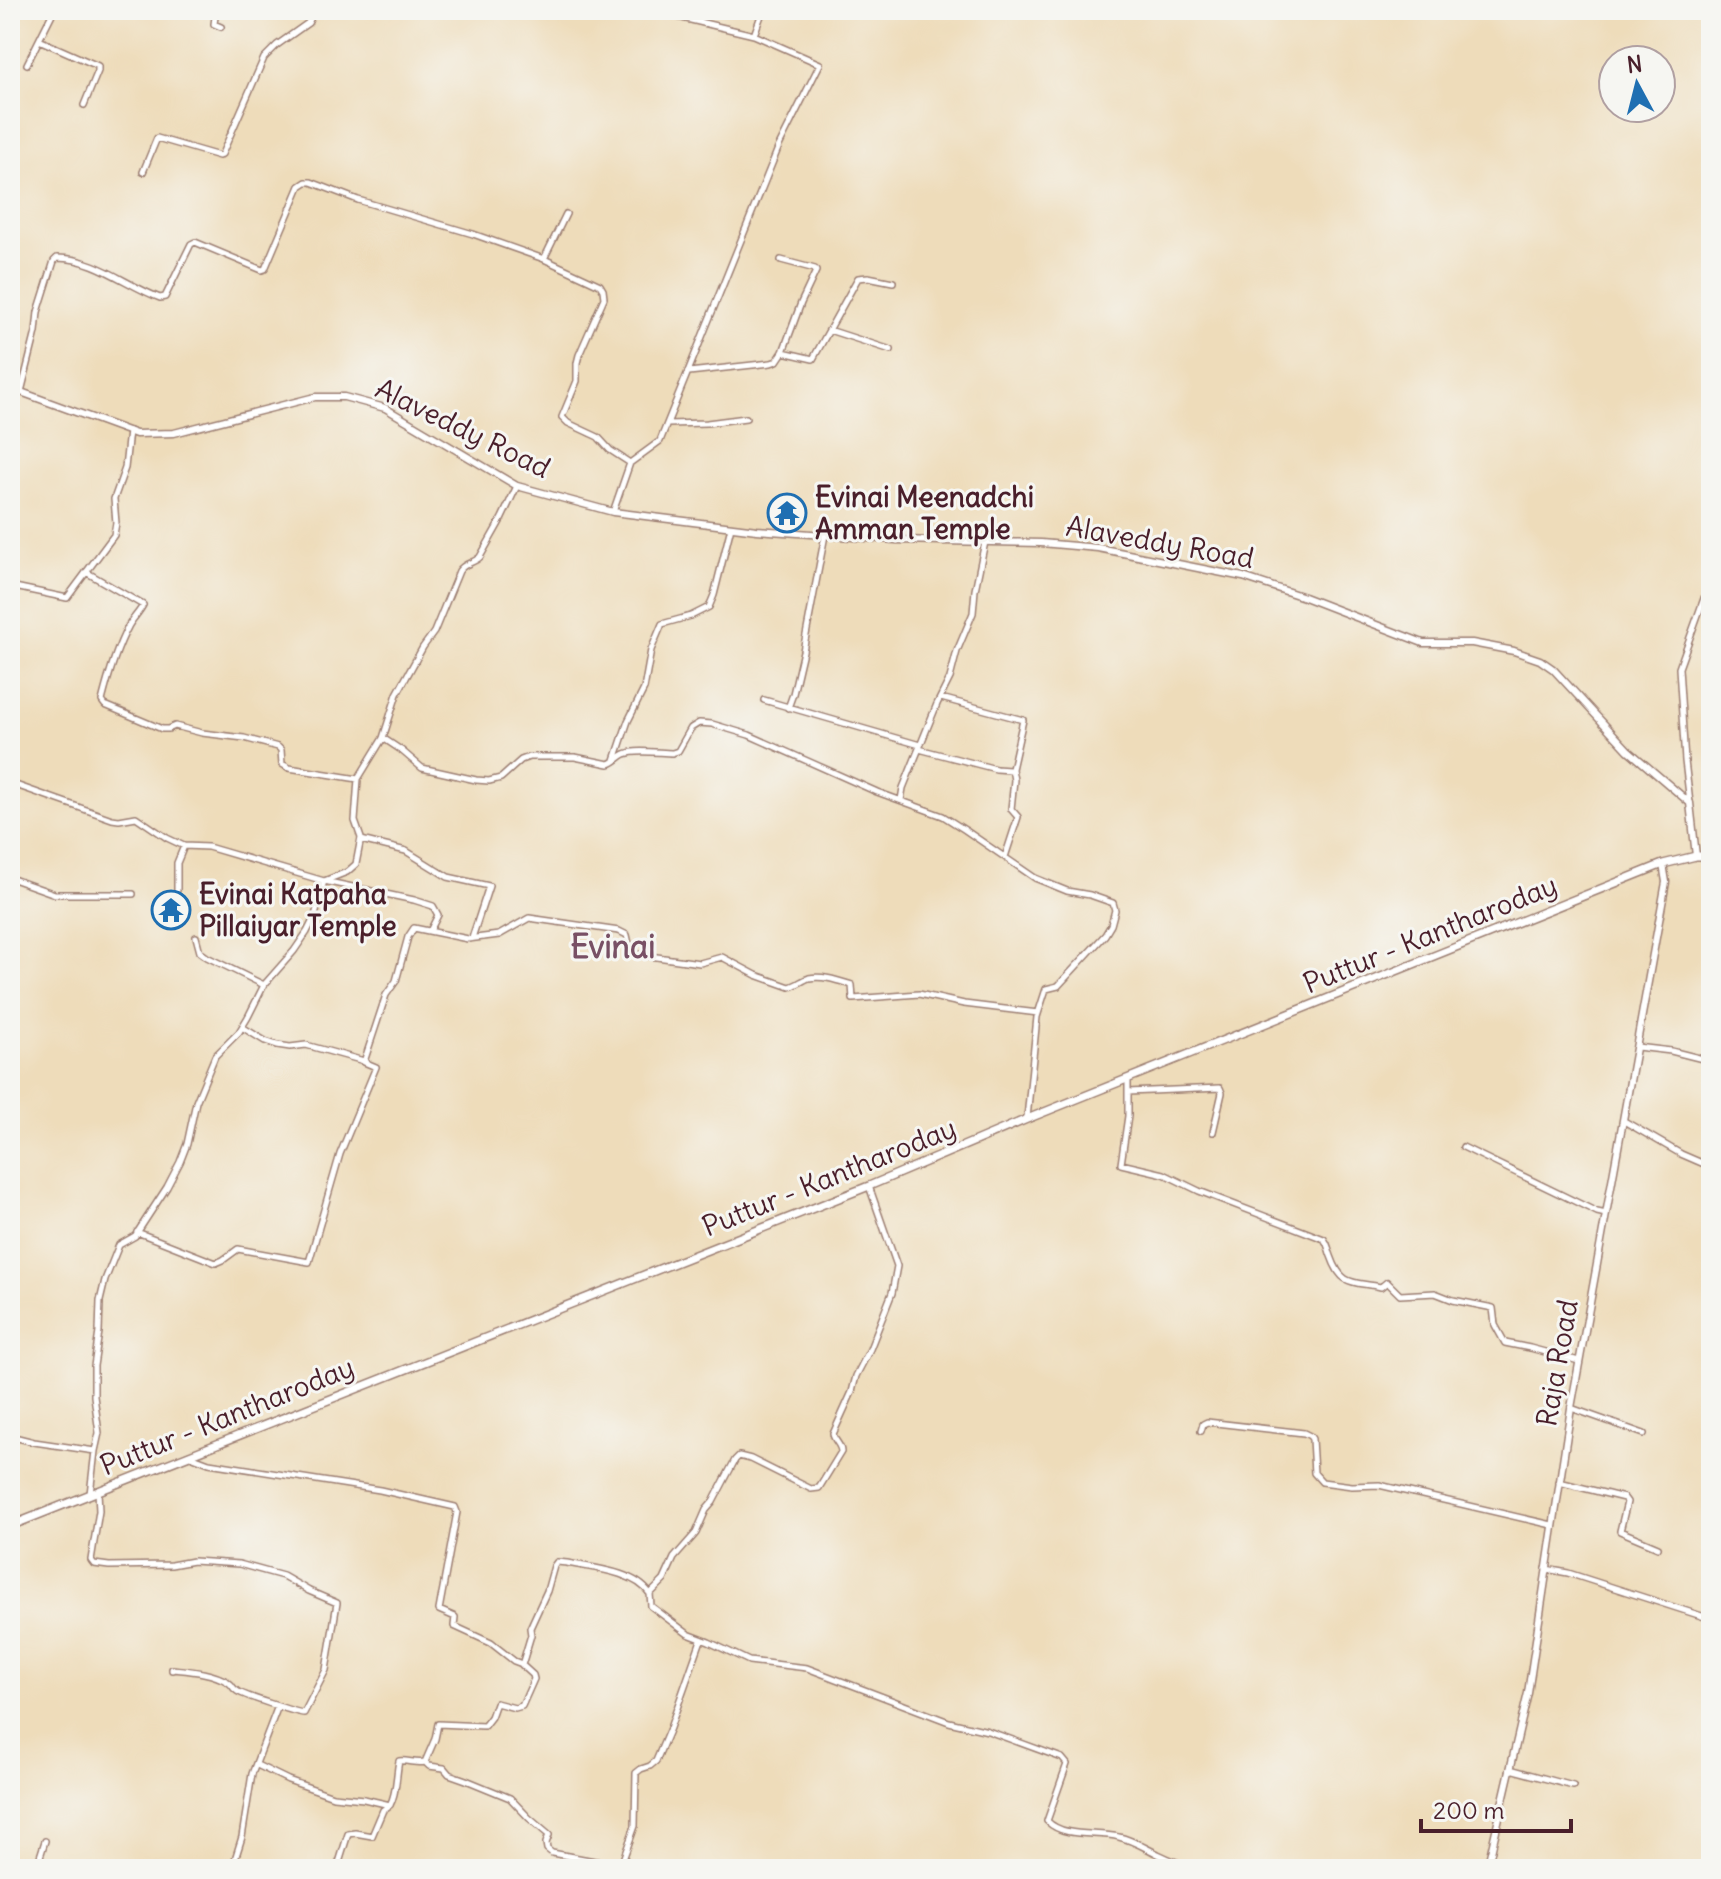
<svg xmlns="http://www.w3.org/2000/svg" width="1721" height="1879" font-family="Delius,sans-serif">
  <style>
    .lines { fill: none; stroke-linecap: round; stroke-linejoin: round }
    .minor-casing { stroke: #9c7e72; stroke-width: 8 }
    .tertiary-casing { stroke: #9c7e72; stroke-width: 9 }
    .secondary-casing { stroke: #9c7e72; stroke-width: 10 }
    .minor { stroke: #fff; stroke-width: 5 }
    .tertiary { stroke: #fff; stroke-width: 6 }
    .secondary { stroke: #fff; stroke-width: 7 }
    .labels { text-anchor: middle; stroke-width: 6; stroke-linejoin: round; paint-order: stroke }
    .street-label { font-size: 28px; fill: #4a1f2b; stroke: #f6f6f2 }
    .poi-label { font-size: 28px; font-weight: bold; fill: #4a1f2b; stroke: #f6f6f2; text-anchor: start }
    .quarter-label { font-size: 32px; font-weight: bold; fill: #785065; stroke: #f6f6f2 }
  </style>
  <rect width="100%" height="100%" fill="#f6f6f2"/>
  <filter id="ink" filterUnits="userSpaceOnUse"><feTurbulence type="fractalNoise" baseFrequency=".0125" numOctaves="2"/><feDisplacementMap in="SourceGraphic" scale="16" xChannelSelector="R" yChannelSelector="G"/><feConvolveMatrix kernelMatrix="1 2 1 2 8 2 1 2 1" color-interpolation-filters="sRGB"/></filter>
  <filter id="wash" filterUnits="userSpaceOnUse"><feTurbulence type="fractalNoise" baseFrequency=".006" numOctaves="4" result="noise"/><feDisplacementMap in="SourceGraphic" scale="32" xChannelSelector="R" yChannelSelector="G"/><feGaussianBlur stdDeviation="1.8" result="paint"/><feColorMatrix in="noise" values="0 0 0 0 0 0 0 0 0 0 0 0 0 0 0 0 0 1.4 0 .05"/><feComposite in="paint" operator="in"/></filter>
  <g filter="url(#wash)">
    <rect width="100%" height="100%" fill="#eedcba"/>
  </g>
  <g filter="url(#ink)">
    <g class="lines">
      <!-- minor casing -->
      <g class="minor-casing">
        <path id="minor" d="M 216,10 L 214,24 L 221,27
          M 675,10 L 674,16 L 754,35
          M 39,40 L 98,66 L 98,71 L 84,105
          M 27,64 L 54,10
          M 143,172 L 157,138 L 219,156 L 222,154 L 264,58 L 277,45 L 308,23 L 315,10
          M 544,259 L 566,214
          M 829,330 L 891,350
          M 783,352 L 813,359 L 858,278 L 868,277 L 893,282
          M 689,372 L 771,363 L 777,361 L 783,352 L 801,303 L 816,271 L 815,269 L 781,260
          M 21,392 L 36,332 L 38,312 L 54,261 L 57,258 C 96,258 125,285 160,298 L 165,297 L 191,244 L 195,242 L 262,270 L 265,269 L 300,186 L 306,182 L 311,182 L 358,200 L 473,234 L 544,259 L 600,285 L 603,290 L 604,298 L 579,355 L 577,363 L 577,381 L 562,417 L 568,423 L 598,437 L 610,450 L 630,463
          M 667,424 L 707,423 L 746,418
          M 613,512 L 630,463 L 660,441 L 779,146 L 820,64 L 754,35 L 763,10
          M 86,572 L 143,605 C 139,613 132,619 128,627 C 116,649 108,677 102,701 L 105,705 L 162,729 L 168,729 L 175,726 L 202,733 L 244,738 L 278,747 L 281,750 L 282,764 L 289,768 L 358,779
          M 10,586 L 67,598 L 114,535 L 116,523 L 114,499 L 125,468 L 129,431
          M 941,698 L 1023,720 L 1012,769 L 1014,780 L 1011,809 L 1018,817 L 1005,857
          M 764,700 L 920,745
          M 788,708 L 793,694 L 803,651 L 825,535
          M 383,738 L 401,750 L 422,768 L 476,780 L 489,781 L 501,778 L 521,760 L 529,757 L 575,757 L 609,764 C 616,762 619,757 625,754 C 636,749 660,753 672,753 L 678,751 L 691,728 L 699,723 L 712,724 L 749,735 L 877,792 L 943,816 L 965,830 L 1035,878 L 1067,891 L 1090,895 L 1113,903 L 1115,910 L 1111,925 L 1105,935 L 1058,986 L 1046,989 L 1037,1017 L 1027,1118
          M 919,749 L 996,769 L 1010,770
          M 615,760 L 628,721 L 644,689 L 651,650 L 662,624 L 691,616 L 709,607 L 714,595 L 731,527
          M 10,783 L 112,819 L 119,820 L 136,817 L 167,838 L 184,846 L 208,847 L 324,881 L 414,900 L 433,906 L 438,915 L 430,931
          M 901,800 L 903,788 L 937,704 L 950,678 L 957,651 L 973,613 L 975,590 L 985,542
          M 1690,803 L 1685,761 L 1679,668 L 1707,590 L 1711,539
          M 361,840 L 406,851 L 448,877 L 489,886 L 472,938
          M 10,878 L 55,894 L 133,894
          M 177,890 L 177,863 L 184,846
          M 196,937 L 200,952 L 207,957 L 264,985
          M 242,1027 L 265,1041 L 277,1045 L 290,1047 L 306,1045 L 364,1061
          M 1637,1047 L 1671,1051 L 1711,1061
          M 1128,1079 L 1128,1116 L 1121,1164 L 1164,1174 L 1199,1191 L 1324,1239 C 1329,1245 1328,1249 1331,1256 C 1342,1288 1354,1281 1381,1287 L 1387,1282 L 1400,1295 L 1435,1293 L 1453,1300 L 1493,1308 L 1495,1325 L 1505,1343 L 1530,1348 L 1579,1361
          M 1128,1092 L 1220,1088 L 1222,1093 L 1213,1132
          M 1624,1121 L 1681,1154 L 1711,1167
          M 1463,1147 L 1597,1212 L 1606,1214
          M 869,1186 L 897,1266 L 892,1293 L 870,1349 L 856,1376 L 852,1392 L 833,1434 C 834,1441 841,1444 841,1452 L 819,1488 L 811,1489 L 751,1459 L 739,1456 L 735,1460 L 713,1502 L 706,1510 L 696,1533 L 674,1558 L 664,1580 L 650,1594 L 651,1606 L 688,1634 L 709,1642 L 749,1661 L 807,1668 L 949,1722 L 988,1731 L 1062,1758 L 1067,1764 L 1047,1821 C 1065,1839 1097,1831 1119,1837 C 1133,1840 1145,1848 1158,1854 C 1170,1860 1182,1864 1193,1869
          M 137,1232 L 216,1263 L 223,1260 L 238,1249 L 309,1262 L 340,1154 L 376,1067 L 364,1062 L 386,995 L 396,981 L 408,937 L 414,928 L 468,939 L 499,935 L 529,918 L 619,931 L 627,935 L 630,948 L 635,954 L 700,963 L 722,957 L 756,975 L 790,987 C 797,985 803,980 809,978 C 823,975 839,981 852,985 L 853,999 L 919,994 L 964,1004 L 1038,1013
          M 1571,1408 L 1644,1434
          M 1201,1431 L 1203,1424 L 1207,1422 L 1304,1433 L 1310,1436 L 1312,1439 L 1314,1473 L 1322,1482 L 1352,1486 L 1379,1485 L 1552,1525
          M 10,1436 L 34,1442 L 95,1451
          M 188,1455 L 209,1463 L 380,1490 L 455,1507 L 457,1512 L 439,1610 L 455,1617 L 454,1626 L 491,1643 L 514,1661 L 522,1664
          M 1559,1482 L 1624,1498 L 1627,1502 L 1620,1531 L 1658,1547
          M 98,1491 L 99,1511 L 91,1560 L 94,1564 L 109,1566 L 171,1565 L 193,1561 L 239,1564 L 283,1576 L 309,1591 L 337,1603 L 326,1670 L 304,1713 C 297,1713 242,1695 237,1691 C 230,1686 235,1687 228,1682 C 211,1672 191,1671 172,1669 L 172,1670
          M 90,1494 L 95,1451 L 99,1433 L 94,1396 L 94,1366 L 99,1332 L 100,1301 L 105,1280 L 119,1245 L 135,1236 L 167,1187 L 180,1162 L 187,1144 L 196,1102 L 215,1056 L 239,1032 L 248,1017 L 264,985 L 294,951 L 307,932 L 315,916 L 324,881 L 347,872 L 356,864 L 361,838 L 355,821 L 358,779 L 383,738 L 397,694 L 423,647 L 434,632 L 459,571 C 465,562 473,564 480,557 L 502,518 L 517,486
          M 1546,1569 L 1568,1573 L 1711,1619
          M 425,1762 L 435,1739 L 438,1724 L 484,1726 L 491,1717 L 496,1703 L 515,1708 L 522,1706 L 534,1679 L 533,1675 L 522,1665 L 531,1635 L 530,1628 L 547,1591 L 554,1566 L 557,1562 L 567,1563 C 592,1568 635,1571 650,1594
          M 257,1765 L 288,1780 L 333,1796 L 364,1799 L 390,1805 C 397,1793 396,1775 399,1761 C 408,1760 416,1764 425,1762 L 429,1766 L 444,1768 L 449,1774 L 466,1780 L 510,1798 L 529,1818 L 549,1835 L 546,1843 L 547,1849 L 552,1853 L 621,1866
          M 1510,1769 L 1573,1786
          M 620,1868 L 635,1826 L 636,1773 L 641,1769 L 650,1766 L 656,1761 L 670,1728 L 701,1640
          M 36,1869 L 45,1841
          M 232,1869 L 242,1837 L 252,1774 L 278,1706
          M 337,1869 L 348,1834 L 355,1833 L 372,1836 L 383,1810 L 390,1805"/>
      </g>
      <!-- tertiary casing -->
      <g class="tertiary-casing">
        <path id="tertiary" d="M 10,388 L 136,434 L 174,433 L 315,397 L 344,397 L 385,408 L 517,486 L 613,512 L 757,530 L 825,535 L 896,540 L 1041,543 L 1098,548 L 1243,577 L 1304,597 L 1423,643 L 1472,643 L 1514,651 L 1540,660 L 1553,669 L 1628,750 L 1690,803 L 1696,856
          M 1487,1869 L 1528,1693 L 1571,1408 L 1666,882 L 1663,864"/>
      </g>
      <!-- secondary casing -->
      <g class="secondary-casing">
        <path id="secondary" d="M 10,1526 L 869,1186 L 1027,1119 L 1663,864 L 1696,856 L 1711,856"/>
      </g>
      <!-- minor -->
      <use href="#minor" class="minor"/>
      <!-- tertiary -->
      <use href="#tertiary" class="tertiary"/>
      <!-- secondary -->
      <use href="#secondary" class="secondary"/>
    </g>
  </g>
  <!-- icons -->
  <defs>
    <g id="temple-ring" transform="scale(2)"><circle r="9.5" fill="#f6f6f2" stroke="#1f6fb2" stroke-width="1.5"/><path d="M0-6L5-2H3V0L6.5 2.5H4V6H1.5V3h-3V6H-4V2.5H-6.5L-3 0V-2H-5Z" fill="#1f6fb2"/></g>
  </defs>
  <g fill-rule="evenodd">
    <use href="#temple-ring" x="787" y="513"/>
    <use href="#temple-ring" x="171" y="910"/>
  </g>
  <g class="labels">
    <!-- street labels -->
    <g class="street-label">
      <text transform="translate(463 428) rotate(26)" y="10">Alaveddy Road</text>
      <text transform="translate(1160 542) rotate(10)" y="10">Alaveddy Road</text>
      <text transform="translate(1430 934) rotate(-22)" y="10">Puttur - Kantharoday</text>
      <text transform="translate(829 1177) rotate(-22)" y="10">Puttur - Kantharoday</text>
      <text transform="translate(1557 1363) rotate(-80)" y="10">Raja Road</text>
      <text transform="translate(227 1416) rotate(-22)" y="10">Puttur - Kantharoday</text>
    </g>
    <!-- poi labels -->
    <g class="poi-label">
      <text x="815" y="507">Evinai Meenadchi<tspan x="815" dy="32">Amman Temple</tspan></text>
      <text x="199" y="904">Evinai Katpaha<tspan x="199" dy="32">Pillaiyar Temple</tspan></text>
    </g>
    <!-- quarter labels -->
    <g class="quarter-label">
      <text x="613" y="958">Evinai</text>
    </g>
  </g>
  <!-- margin -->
  <rect width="1721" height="1879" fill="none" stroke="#f6f6f2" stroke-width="40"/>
  <!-- north arrow -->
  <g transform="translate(1637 84) rotate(353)"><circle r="38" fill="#f6f6f2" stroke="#b1a0a2" stroke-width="2"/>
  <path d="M0-6L14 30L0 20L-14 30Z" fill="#1f6fb2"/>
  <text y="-12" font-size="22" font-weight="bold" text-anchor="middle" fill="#4a1f2b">N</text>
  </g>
  <!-- scale -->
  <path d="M1421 1819v12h150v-12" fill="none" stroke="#4a1f2b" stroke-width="4"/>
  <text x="1433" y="1819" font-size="24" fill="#4a1f2b" stroke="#f6f6f2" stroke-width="6" paint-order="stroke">200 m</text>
</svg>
